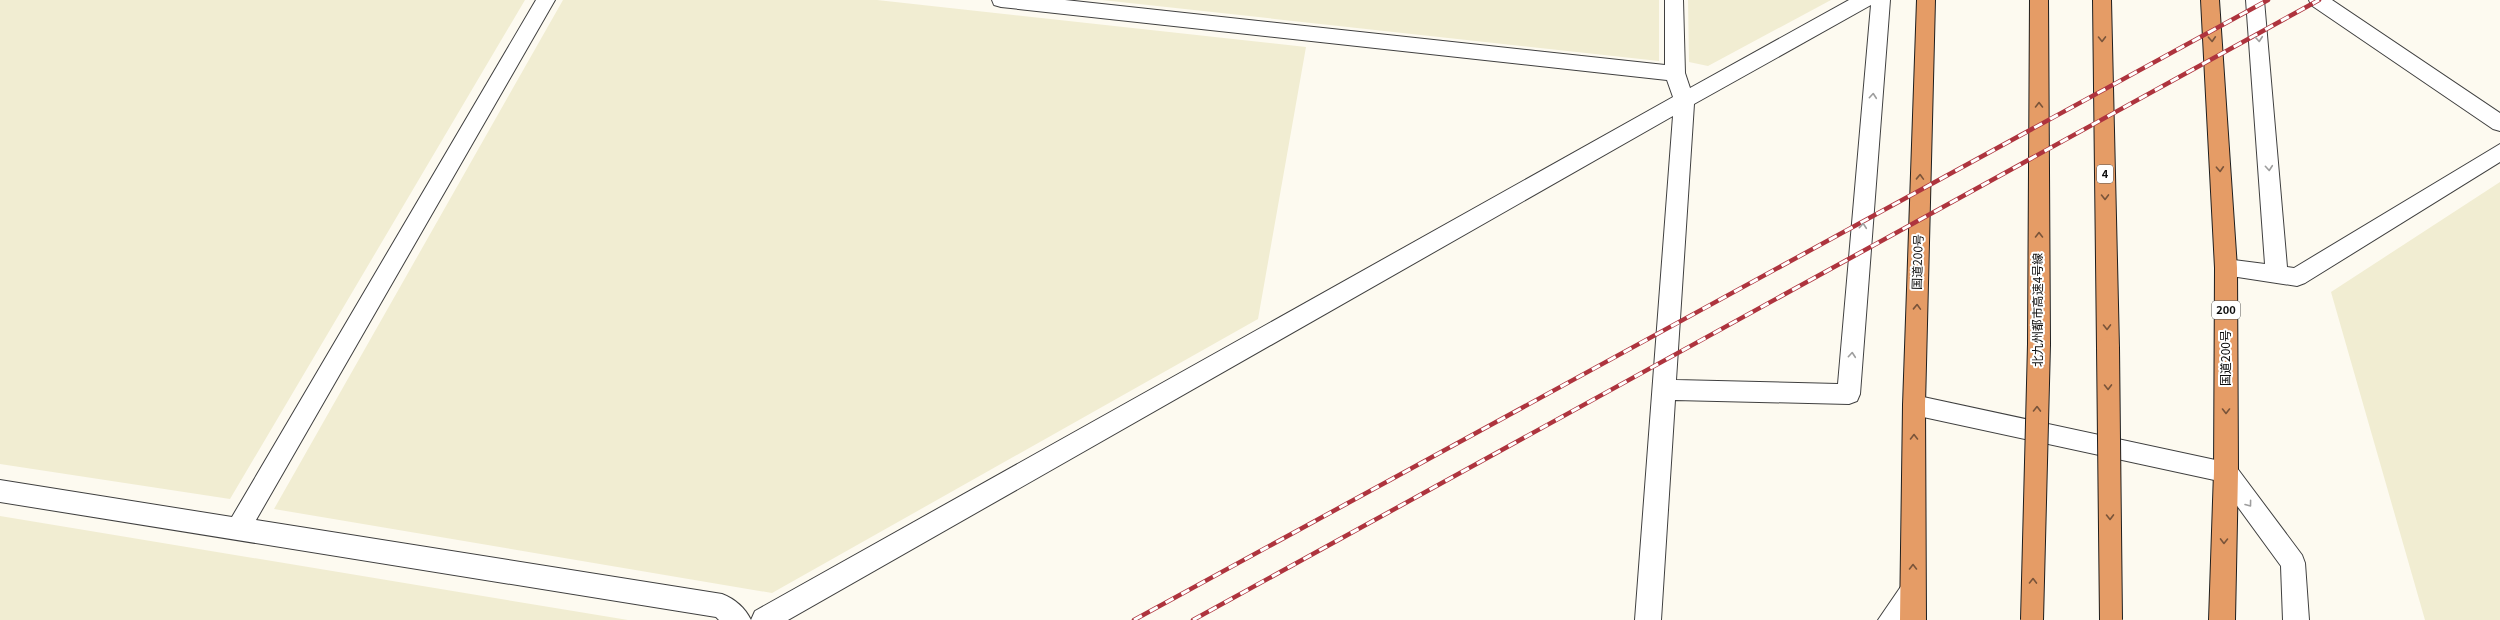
<svg xmlns="http://www.w3.org/2000/svg" width="2500" height="620" font-family="Georgia,'Noto Sans JP',serif">
  <style>
    .farmland { fill: #f1edd2 }
    .lines { fill: none; stroke-linecap: round; stroke-linejoin: round }
    .minor-casing { stroke: #404040; stroke-width: 2 }
    .highway-casing { stroke: #1e1e1e; stroke-width: 2 }
    .minor { fill: #fff; fill-rule: evenodd }
    .highway { fill: #e59c66; fill-rule: evenodd }
    .rail-casing { stroke: #ae343e; stroke-width: 4.5 }
    .rail { stroke: #fff; stroke-width: 3; stroke-dasharray: 9; stroke-linecap: butt }
    .highway-bridge-casing { stroke: #1e1e1e; stroke-width: 24; stroke-linecap: butt }
    .highway-bridge { stroke: #e59c66; stroke-width: 22 }
    .oneway { stroke: #79543a }
    .oneway2 { stroke: #9e9e9e }
    .labels { text-anchor: middle; stroke-width: 4; stroke-linejoin: round; paint-order: stroke }
    .shield { fill: #fff; stroke: #565656; stroke-width: 1 }
    .shield-label { font-size: 11px; font-weight: bold; fill: #0d0d0d }
    .street-label { font-size: 12px; fill: #0d0d0d; stroke: #fff }
  </style>
  <rect width="100%" height="100%" fill="#fdfaf0"/>
  <!-- farmland -->
  <path class="farmland" d="M 0,0 L 525,0 L 230,499 L 0,464 Z
    M 563,0 L 877,0 L 1306,47 L 1258,319 L 772,593 L 274,509 Z
    M 1102,0 L 1659,0 L 1659,61 Z
    M 1688,0 L 1831,0 L 1708,66 L 1689,62 Z
    M 2500,182 L 2500,620 L 2425,620 L 2331,292 Z
    M 0,516 L 628,620 L 0,620 Z"/>
  <g class="lines">
    <!-- minor casing -->
    <g class="minor-casing">
      <path id="minor" d="M 536,0 L 555,0 L 256,520 L 722,594 C 735,599 745,608 751,620 L 719,620 L 716,617 L 0,502 L 0,480 L 232,517 Z
        M 992,0 L 1065,0 L 1665,65 L 1665,0 L 1683,0 L 1685,73 L 1690,88 L 1849,0 L 1890,0 L 1860,394 L 1857,401 L 1849,404 L 1675,400 L 1661,620 L 1635,620 L 1673,116 L 788,620 L 751,620 L 755,611 L 1673,97 L 1667,80 L 1001,7 L 994,5 ZM 1871,5 L 1838,384 L 1676,380 L 1694,104 Z
        M 2246,0 L 2264,0 L 2287,267 L 2294,268 L 2500,144 L 2500,162 L 2305,283 L 2297,286 L 2218,274 L 2215,268 L 2218,262 L 2226,259 L 2265,264 Z
        M 2309,0 L 2332,0 L 2500,113 L 2500,131 L 2493,129 L 2311,5 Z
        M 1914,395 L 2234,464 L 2302,555 L 2305,563 L 2309,620 L 2283,620 L 2281,566 L 2219,481 L 1914,415 L 1906,412 L 1903,405 L 1906,398 Z
        M 1913,578 L 1922,582 L 1925,590 L 1906,620 L 1878,620 L 1904,582 Z"/>
    </g>
    <!-- highway casing -->
    <g class="highway-casing">
      <path id="highway" d="M 1917,0 L 1935,0 L 1925,405 L 1926,620 L 1900,620 L 1903,405 Z
        M 2030,0 L 2048,0 L 2050,344 L 2047,351 L 2039,354 L 2031,351 L 2028,344 Z
        M 2093,0 L 2111,0 L 2119,348 L 2116,355 L 2108,358 L 2100,355 L 2097,348 Z
        M 2201,0 L 2219,0 L 2237,268 L 2238,472 L 2235,620 L 2209,620 L 2214,472 L 2215,268 Z"/>
    </g>
    <!-- minor -->
    <use href="#minor" class="minor"/>
    <!-- highway -->
    <use href="#highway" class="highway"/>
    <!-- rail casing -->
    <g class="rail-casing">
      <path id="rail" d="M 1134,620 L 2268,0
        M 1193,620 L 2319,0"/>
    </g>
    <!-- rail -->
    <use href="#rail" class="rail"/>
    <!-- highway-bridge casing -->
    <g class="highway-bridge-casing">
      <path id="highway-bridge" d="M 2108,348 L 2111,620
        M 2032,620 L 2039,344"/>
    </g>
    <!-- highway-bridge -->
    <use href="#highway-bridge" class="highway-bridge"/>
  </g>
  <!-- one-way arrows -->
  <defs><path id="oneway-chevron" d="M-2-3.5L2.5 0L-2 3.5" fill="none" stroke-width="1.6" stroke-linecap="round" stroke-linejoin="round"/></defs>
  <g class="oneway">
    <use href="#oneway-chevron" transform="translate(2102 39) rotate(89)"/>
    <use href="#oneway-chevron" transform="translate(2212 39) rotate(87)"/>
    <use href="#oneway-chevron" transform="translate(2039 105) rotate(-90)"/>
    <use href="#oneway-chevron" transform="translate(2220 169) rotate(87)"/>
    <use href="#oneway-chevron" transform="translate(1920 177) rotate(-88)"/>
    <use href="#oneway-chevron" transform="translate(2105 197) rotate(89)"/>
    <use href="#oneway-chevron" transform="translate(2039 235) rotate(-90)"/>
    <use href="#oneway-chevron" transform="translate(1917 307) rotate(-88)"/>
    <use href="#oneway-chevron" transform="translate(2107 327) rotate(89)"/>
    <use href="#oneway-chevron" transform="translate(2108 387) rotate(89)"/>
    <use href="#oneway-chevron" transform="translate(2037 409) rotate(-89)"/>
    <use href="#oneway-chevron" transform="translate(2226 411) rotate(90)"/>
    <use href="#oneway-chevron" transform="translate(1914 437) rotate(-90)"/>
    <use href="#oneway-chevron" transform="translate(2110 517) rotate(89)"/>
    <use href="#oneway-chevron" transform="translate(2224 541) rotate(91)"/>
    <use href="#oneway-chevron" transform="translate(1913 567) rotate(-90)"/>
    <use href="#oneway-chevron" transform="translate(2033 581) rotate(-89)"/>
  </g>
  <g class="oneway2">
    <use href="#oneway-chevron" transform="translate(2259 39) rotate(85)"/>
    <use href="#oneway-chevron" transform="translate(1873 96) rotate(-85)"/>
    <use href="#oneway-chevron" transform="translate(2269 168) rotate(85)"/>
    <use href="#oneway-chevron" transform="translate(1863 226) rotate(-85)"/>
    <use href="#oneway-chevron" transform="translate(1852 355) rotate(-85)"/>
    <use href="#oneway-chevron" transform="translate(2249 504) rotate(53)"/>
  </g>
  <g class="labels">
    <!-- shield labels -->
    <g class="shield">
      <rect x="2097" y="165" width="16" height="18" rx="3"/>
      <rect x="2212" y="301" width="28" height="18" rx="3"/>
    </g>
    <g class="shield-label">
      <text x="2105" y="178">4</text>
      <text x="2226" y="314">200</text>
    </g>
    <!-- street labels -->
    <g class="street-label">
      <text transform="translate(1918 262) rotate(-88)" y="4">国道200号</text>
      <text transform="translate(2038 310) rotate(-90)" y="4">北九州都市高速4号線</text>
      <text transform="translate(2226 358) rotate(-90)" y="4">国道200号</text>
    </g>
  </g>
</svg>
